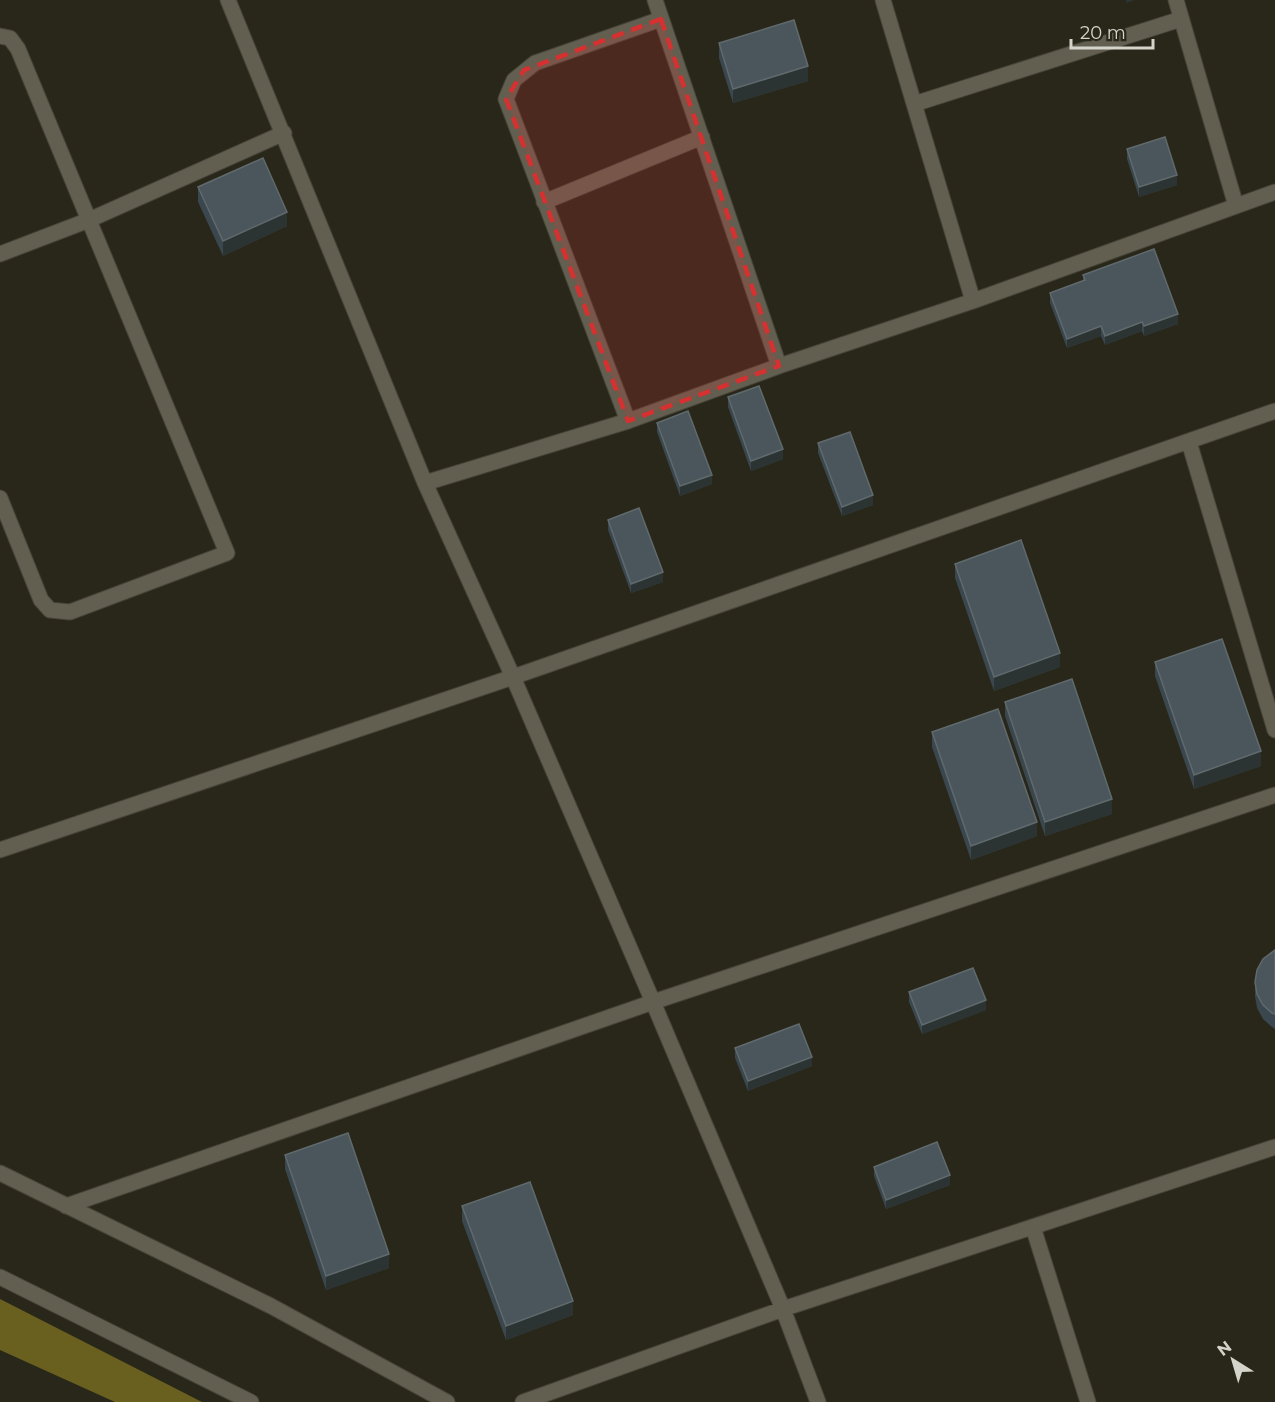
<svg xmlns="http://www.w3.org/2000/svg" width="1275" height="1402" font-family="Montserrat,sans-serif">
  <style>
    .water { fill: #696020 }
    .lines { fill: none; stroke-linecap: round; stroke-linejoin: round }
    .street-casing { stroke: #454338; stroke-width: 17 }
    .street { stroke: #625f50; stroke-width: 15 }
    .wall { fill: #3a474e }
    .shaded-wall { fill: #2c3433 }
    .building { fill: #4a565c; stroke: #606a6d; stroke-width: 1.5 }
    .marked { fill: #d63130; fill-opacity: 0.2; stroke: #d63130; stroke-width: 4.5; stroke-dasharray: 12 8; stroke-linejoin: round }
  </style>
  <rect width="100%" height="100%" fill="#292719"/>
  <!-- water -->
  <path class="water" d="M 0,1299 L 202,1402 L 115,1402 L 0,1350 Z"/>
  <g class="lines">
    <!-- street casing -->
    <g class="street-casing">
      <path id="street" d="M 228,0 L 425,483 L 513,677 L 653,1002 L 783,1309 L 818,1402
        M 655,0 L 779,366
        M 883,0 L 973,301
        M 1176,0 L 1236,206
        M 0,36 L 10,38 L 18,49 L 227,553 L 70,612 L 50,610 L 41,600 L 0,498
        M 914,104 L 1181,19
        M 544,202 L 702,137
        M 0,254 L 89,220 L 284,133
        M 628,421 L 506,99 L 514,80 L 535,63 L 661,19
        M 1189,442 L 1275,730
        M 425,483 L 628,421 L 779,366 L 973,301 L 1275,192
        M 0,850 L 513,677 L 1275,411
        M 0,1173 L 271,1306 L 447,1402
        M 66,1206 L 653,1002 L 1275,795
        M 1033,1227 L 1088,1402
        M 0,1277 L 251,1402
        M 523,1402 L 783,1309 L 1275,1147"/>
    </g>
    <!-- street -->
    <use href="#street" class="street"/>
  </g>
  <!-- wall -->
  <path class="wall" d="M 719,43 L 808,81 L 733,103 L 719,58 Z
    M 1127,149 L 1177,185 L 1139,197 L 1127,159 Z
    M 198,187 L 287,226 L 223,256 L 198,202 Z
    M 1083,275 L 1178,324 L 1144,336 L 1142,331 L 1105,345 L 1101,336 L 1067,348 L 1050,303 L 1050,293 L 1083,281 Z
    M 728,397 L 783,459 L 751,471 L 728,407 Z
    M 657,423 L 712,484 L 680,496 L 657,432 Z
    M 818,443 L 873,505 L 842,516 L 818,453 Z
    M 608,520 L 663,582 L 631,593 L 608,530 Z
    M 955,564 L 1060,667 L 994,691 L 955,578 Z
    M 1155,662 L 1261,766 L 1194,789 L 1155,676 Z
    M 1005,702 L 1112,814 L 1045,836 L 1005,716 Z
    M 932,732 L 1037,836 L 971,860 L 932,747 Z
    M 1275,950 L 1275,1029 L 1272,1027 L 1263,1019 L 1257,1008 L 1255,996 L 1255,982 Z
    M 909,992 L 986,1010 L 922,1034 L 909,1002 Z
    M 735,1048 L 812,1066 L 748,1091 L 735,1058 Z
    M 285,1155 L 389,1268 L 326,1290 L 285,1169 Z
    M 874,1167 L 950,1185 L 886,1209 L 874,1176 Z
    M 462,1206 L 573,1315 L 506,1340 L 462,1221 Z"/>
  <!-- shaded-wall -->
  <path class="shaded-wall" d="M 1126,0 L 1135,0 L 1126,3 Z
    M 808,66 L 808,81 L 733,103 L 733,89 Z
    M 1177,175 L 1177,185 L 1139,197 L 1139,187 Z
    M 287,212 L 287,226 L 223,256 L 223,241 Z
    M 1178,314 L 1178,324 L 1144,336 L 1144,326 Z
    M 1142,322 L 1142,331 L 1105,345 L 1105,336 Z
    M 1101,326 L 1101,336 L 1067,348 L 1067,339 Z
    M 783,449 L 783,459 L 751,471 L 751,461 Z
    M 712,475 L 712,484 L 680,496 L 680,486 Z
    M 873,495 L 873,505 L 842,516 L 842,507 Z
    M 663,572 L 663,582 L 631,593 L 631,584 Z
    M 1060,653 L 1060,667 L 994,691 L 994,677 Z
    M 1261,751 L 1261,766 L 1194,789 L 1194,775 Z
    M 1112,799 L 1112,814 L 1045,836 L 1045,822 Z
    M 1037,822 L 1037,836 L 971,860 L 971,846 Z
    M 986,1000 L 986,1010 L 922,1034 L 922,1025 Z
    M 812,1057 L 812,1066 L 748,1091 L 748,1081 Z
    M 950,1175 L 950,1185 L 886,1209 L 886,1200 Z
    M 389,1254 L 389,1268 L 326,1290 L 326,1276 Z
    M 573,1301 L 573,1315 L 506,1340 L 506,1326 Z"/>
  <!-- building -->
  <path class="building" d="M 794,20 L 808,66 L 733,89 L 719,43 Z
    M 1165,137 L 1177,175 L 1139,187 L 1127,149 Z
    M 263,158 L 287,212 L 223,241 L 198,187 Z
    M 1154,249 L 1178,314 L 1144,326 L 1142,322 L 1105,336 L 1101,326 L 1067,339 L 1050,293 L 1085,280 L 1083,275 Z
    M 759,386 L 783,449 L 751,461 L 728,397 Z
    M 688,411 L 712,475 L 680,486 L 657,423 Z
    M 850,432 L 873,495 L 842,507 L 818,443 Z
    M 639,508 L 663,572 L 631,584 L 608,520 Z
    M 1021,540 L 1060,653 L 994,677 L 955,564 Z
    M 1222,639 L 1261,751 L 1194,775 L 1155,662 Z
    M 1072,679 L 1112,799 L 1045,822 L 1005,702 Z
    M 998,709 L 1037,822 L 971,846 L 932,732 Z
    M 1275,950 L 1275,1014 L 1272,1013 L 1263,1005 L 1257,994 L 1255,982 L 1257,970 L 1263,959 Z
    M 973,968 L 986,1000 L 922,1025 L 909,992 Z
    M 799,1024 L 812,1057 L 748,1081 L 735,1048 Z
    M 348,1133 L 389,1254 L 326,1276 L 285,1155 Z
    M 937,1142 L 950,1175 L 886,1200 L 874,1167 Z
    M 530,1182 L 573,1301 L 506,1326 L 462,1206 Z"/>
  <!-- marked area -->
  <path class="marked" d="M 661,19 L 779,366 L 628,421 L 506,99 L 524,70 Z"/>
  <!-- north arrow -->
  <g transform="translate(1233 1360) rotate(323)" stroke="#292719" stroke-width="4.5" paint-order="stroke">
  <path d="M0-4.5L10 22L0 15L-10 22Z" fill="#d5d4cb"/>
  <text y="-9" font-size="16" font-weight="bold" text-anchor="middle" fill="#d5d4cb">N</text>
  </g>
  <!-- scale -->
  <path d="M1071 39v9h82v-9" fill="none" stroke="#d5d4cb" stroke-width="3"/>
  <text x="1080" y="39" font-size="18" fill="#d5d4cb" stroke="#292719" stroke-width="4.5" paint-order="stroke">20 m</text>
</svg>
